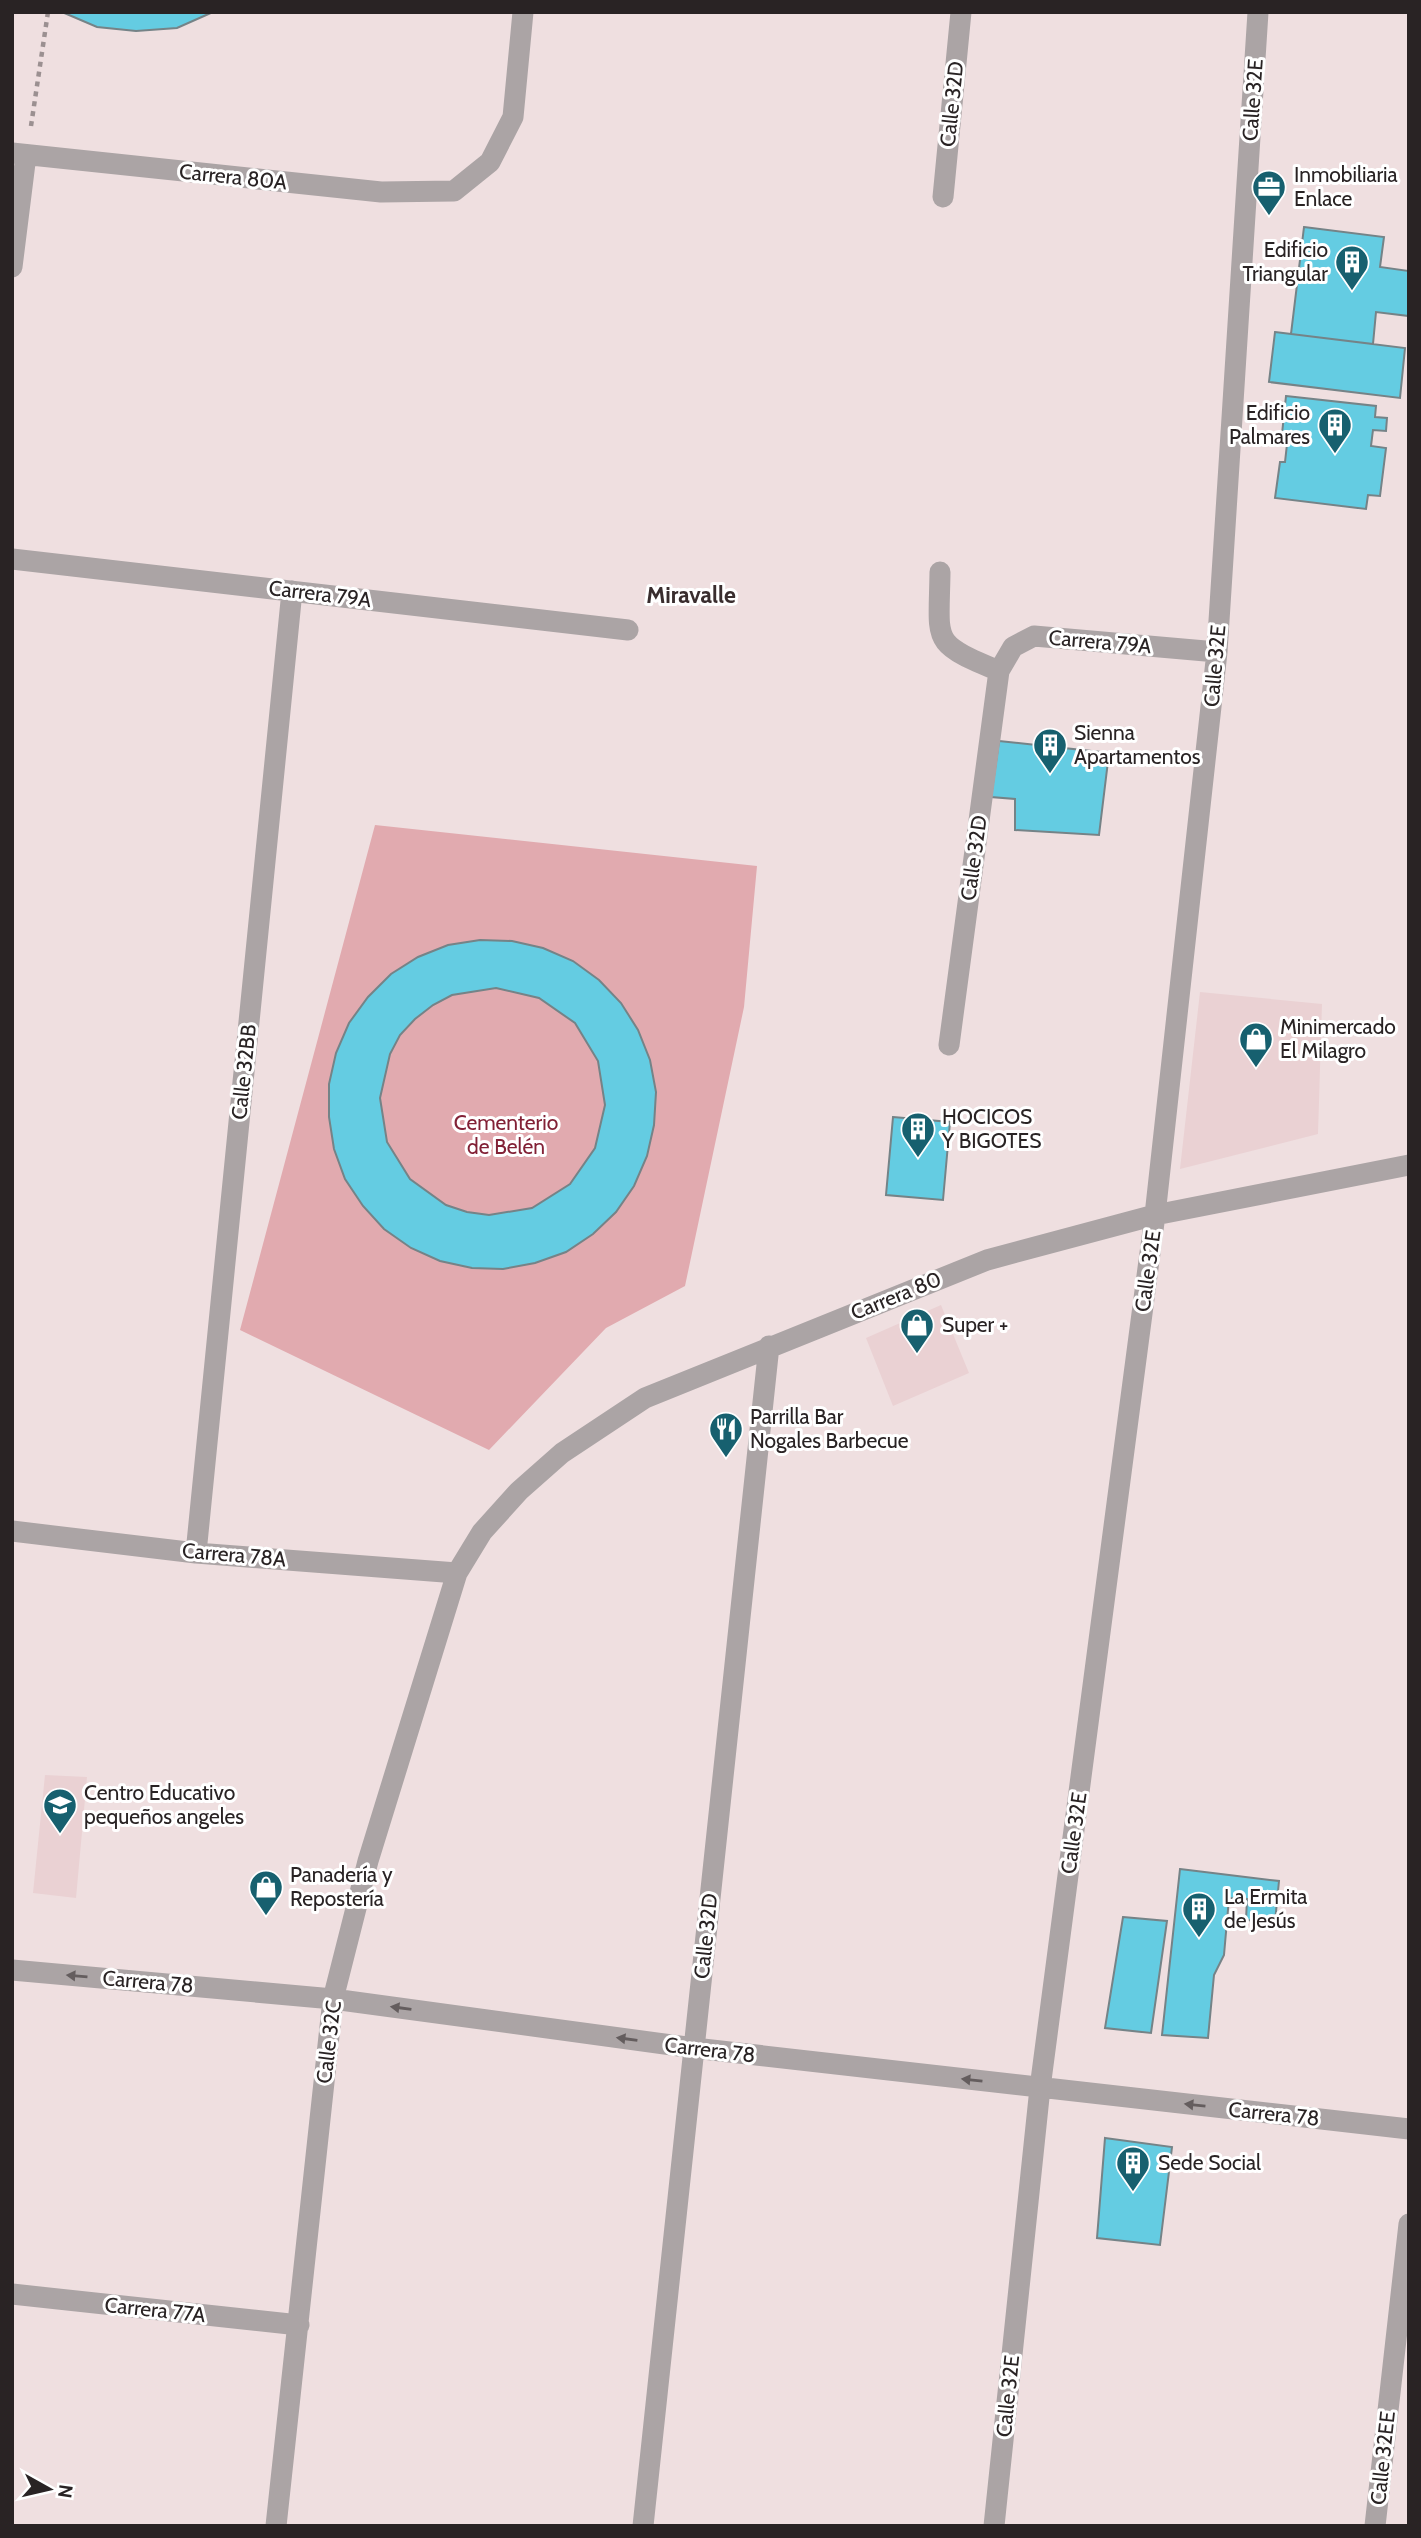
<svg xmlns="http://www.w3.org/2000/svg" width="1421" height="2538" font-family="Cabin,sans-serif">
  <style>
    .built { fill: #ead1d3 }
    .green { fill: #e1aaaf }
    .building { fill: #64cce2; stroke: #758387; stroke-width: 2; fill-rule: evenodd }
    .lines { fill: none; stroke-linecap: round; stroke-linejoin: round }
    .path { stroke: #9b9091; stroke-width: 4.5; stroke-dasharray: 5 5; stroke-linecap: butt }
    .minor { stroke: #aba4a5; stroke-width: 21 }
    .oneway { fill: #645d5e }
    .labels { text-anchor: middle; stroke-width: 6; stroke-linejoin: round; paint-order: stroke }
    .street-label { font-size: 21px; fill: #292324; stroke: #fff }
    .poi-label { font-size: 21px; fill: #292324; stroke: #fff; text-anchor: start }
    .park-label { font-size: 21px; fill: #822136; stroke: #fff }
    .neighbourhood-label { font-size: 23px; font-weight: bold; fill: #392d2e; stroke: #fff }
  </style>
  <rect width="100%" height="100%" fill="#efdfe0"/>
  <!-- built -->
  <path class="built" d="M 1200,992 L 1322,1004 L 1318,1134 L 1180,1169 Z
    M 941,1305 L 969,1373 L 893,1406 L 866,1338 Z
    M 45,1775 L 87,1777 L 76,1898 L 33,1893 Z"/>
  <!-- green -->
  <path class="green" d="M 375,825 L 757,866 L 744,1007 L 685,1286 L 606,1328 L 489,1450 L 240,1330 Z"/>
  <!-- building -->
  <path class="building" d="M 62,12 L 213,12 L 177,28 L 136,31 L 97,27 Z
    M 1304,227 L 1384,237 L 1380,267 L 1409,271 L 1409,316 L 1376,312 L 1373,344 L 1291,334 Z
    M 1275,332 L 1405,348 L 1400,398 L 1269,382 Z
    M 1286,396 L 1376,406 L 1375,417 L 1387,418 L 1386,431 L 1373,430 L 1371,446 L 1386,448 L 1380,496 L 1368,495 L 1366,509 L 1275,498 L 1280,462 L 1285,462 L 1288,435 L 1282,434 Z
    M 999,741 L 1109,753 L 1099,835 L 1015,830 L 1015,799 L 991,797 Z
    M 480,940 L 512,941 L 543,948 L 573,961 L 599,980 L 621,1003 L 638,1030 L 650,1060 L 656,1092 L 654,1125 L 647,1156 L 634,1186 L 616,1212 L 593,1234 L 566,1252 L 535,1263 L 503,1269 L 472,1268 L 440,1261 L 411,1248 L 384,1229 L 363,1206 L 345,1179 L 334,1149 L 329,1117 L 329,1084 L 336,1053 L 349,1023 L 368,997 L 391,974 L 418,957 L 448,945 ZM 496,988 L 539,998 L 575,1023 L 598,1061 L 605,1105 L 595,1148 L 570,1184 L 532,1208 L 489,1215 L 467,1212 L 446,1205 L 410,1179 L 387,1142 L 380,1098 L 390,1054 L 400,1035 L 415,1019 L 433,1005 L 452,995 Z
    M 893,1117 L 950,1122 L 943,1200 L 886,1195 Z
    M 1180,1869 L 1279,1881 L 1275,1922 L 1246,1920 L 1247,1899 L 1229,1898 L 1224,1955 L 1214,1975 L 1208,2038 L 1162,2035 Z
    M 1123,1917 L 1167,1921 L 1151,2033 L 1105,2028 Z
    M 1105,2138 L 1172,2147 L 1160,2245 L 1097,2238 Z"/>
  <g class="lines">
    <!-- path -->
    <path class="path" d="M 31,126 L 48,12"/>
    <!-- minor -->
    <path class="minor" d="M 12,153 L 381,192 L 454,191 L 490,162 L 513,117 L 523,12
      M 943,197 L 961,12
      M 12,267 L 26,155
      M 12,559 L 628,630
      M 940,572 C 939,644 930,642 999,671
      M 949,1045 L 999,671 L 1013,647 L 1034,636 L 1217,652
      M 12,1531 L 196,1553 L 457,1573
      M 196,1553 L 292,591
      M 12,1970 L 333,1999 L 694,2048 L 1409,2129
      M 12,2294 L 299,2325
      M 276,2526 L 333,1999 L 368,1861 L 457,1573 L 482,1532 L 519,1491 L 562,1453 L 645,1398 L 987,1260 L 1155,1215 L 1409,1165
      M 643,2526 L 769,1346
      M 994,2526 L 1040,2088 L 1155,1215 L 1217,652 L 1258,12
      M 1375,2526 L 1409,2224"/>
  </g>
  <!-- one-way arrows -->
  <defs><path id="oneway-solid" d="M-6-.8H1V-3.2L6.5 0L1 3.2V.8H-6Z" transform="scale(1.75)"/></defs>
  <g class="oneway">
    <use href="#oneway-solid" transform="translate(77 1976) rotate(-175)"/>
    <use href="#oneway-solid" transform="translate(401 2008) rotate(-172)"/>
    <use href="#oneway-solid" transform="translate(627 2039) rotate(-172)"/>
    <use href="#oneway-solid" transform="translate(972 2080) rotate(-174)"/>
    <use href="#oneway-solid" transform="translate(1195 2105) rotate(-174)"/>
  </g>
  <!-- icons -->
  <defs>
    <g id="office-pin" transform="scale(1.75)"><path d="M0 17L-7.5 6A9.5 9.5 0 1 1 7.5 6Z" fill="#17606f" stroke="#fff"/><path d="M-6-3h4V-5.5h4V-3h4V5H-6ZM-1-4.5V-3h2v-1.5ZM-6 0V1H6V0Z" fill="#fff"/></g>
    <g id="building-pin" transform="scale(1.75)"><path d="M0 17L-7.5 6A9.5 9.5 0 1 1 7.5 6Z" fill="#17606f" stroke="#fff"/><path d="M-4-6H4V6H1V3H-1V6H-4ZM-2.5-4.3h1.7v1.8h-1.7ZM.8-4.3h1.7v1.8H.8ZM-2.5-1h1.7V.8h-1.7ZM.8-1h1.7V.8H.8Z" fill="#fff"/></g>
    <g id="shop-pin" transform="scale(1.75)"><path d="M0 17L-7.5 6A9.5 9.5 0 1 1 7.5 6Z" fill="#17606f" stroke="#fff"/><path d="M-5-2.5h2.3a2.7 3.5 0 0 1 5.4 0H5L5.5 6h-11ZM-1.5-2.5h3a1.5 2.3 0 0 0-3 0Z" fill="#fff"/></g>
    <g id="restaurant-pin" transform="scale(1.75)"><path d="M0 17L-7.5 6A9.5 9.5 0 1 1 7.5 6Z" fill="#17606f" stroke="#fff"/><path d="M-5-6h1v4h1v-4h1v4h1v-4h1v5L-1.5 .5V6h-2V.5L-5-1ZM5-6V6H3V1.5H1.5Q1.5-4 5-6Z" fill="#fff"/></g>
    <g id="school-pin" transform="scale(1.75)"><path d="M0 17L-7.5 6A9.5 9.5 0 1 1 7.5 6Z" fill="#17606f" stroke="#fff"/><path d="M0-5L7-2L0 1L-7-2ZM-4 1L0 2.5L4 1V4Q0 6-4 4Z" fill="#fff"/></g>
  </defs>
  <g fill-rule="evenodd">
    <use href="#office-pin" x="1269" y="187"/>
    <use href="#building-pin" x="1352" y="262"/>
    <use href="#building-pin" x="1335" y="425"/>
    <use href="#building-pin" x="1050" y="745"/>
    <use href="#shop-pin" x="1256" y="1039"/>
    <use href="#building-pin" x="918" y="1129"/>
    <use href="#shop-pin" x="917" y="1325"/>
    <use href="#restaurant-pin" x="726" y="1429"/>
    <use href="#school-pin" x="60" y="1805"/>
    <use href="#shop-pin" x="266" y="1887"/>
    <use href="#building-pin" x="1199" y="1909"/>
    <use href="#building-pin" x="1133" y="2163"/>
  </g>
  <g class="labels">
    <!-- street labels -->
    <g class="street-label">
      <text transform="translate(1253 100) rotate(-86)" y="7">Calle 32E</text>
      <text transform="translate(952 104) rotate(-84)" y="7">Calle 32D</text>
      <text transform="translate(233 177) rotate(6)" y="7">Carrera 80A</text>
      <text transform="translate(320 594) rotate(7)" y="7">Carrera 79A</text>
      <text transform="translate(1100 642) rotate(5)" y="7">Carrera 79A</text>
      <text transform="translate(1215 666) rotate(-85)" y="7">Calle 32E</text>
      <text transform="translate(974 858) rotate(-82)" y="7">Calle 32D</text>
      <text transform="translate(244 1072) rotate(-84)" y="7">Calle 32BB</text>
      <text transform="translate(1148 1271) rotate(-82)" y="7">Calle 32E</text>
      <text transform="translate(896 1296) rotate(-22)" y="7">Carrera 80</text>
      <text transform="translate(234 1555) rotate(5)" y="7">Carrera 78A</text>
      <text transform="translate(1074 1833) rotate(-82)" y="7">Calle 32E</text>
      <text transform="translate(706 1936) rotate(-84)" y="7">Calle 32D</text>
      <text transform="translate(148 1982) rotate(5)" y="7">Carrera 78</text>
      <text transform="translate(329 2042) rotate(-83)" y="7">Calle 32C</text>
      <text transform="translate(710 2050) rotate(7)" y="7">Carrera 78</text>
      <text transform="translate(1274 2114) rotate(6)" y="7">Carrera 78</text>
      <text transform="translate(155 2310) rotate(6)" y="7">Carrera 77A</text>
      <text transform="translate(1008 2396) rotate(-84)" y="7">Calle 32E</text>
      <text transform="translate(1383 2458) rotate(-84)" y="7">Calle 32EE</text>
    </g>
    <!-- poi labels -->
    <g class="poi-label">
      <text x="1294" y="182">Inmobiliaria<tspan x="1294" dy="24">Enlace</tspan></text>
      <text x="1328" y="257" text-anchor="end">Edificio<tspan x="1328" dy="24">Triangular</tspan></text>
      <text x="1310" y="420" text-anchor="end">Edificio<tspan x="1310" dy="24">Palmares</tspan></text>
      <text x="1074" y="740">Sienna<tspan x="1074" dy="24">Apartamentos</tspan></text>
      <text x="1280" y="1034">Minimercado<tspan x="1280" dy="24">El Milagro</tspan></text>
      <text x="942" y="1124">HOCICOS<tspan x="942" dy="24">Y BIGOTES</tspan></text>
      <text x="942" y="1332">Super +</text>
      <text x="750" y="1424">Parrilla Bar<tspan x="750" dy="24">Nogales Barbecue</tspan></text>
      <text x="84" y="1800">Centro Educativo<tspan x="84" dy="24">pequeños angeles</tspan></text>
      <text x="290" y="1882">Panadería y<tspan x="290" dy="24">Repostería</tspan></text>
      <text x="1224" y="1904">La Ermita<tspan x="1224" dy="24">de Jesús</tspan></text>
      <text x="1158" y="2170">Sede Social</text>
    </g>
    <!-- park labels -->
    <g class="park-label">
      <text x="506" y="1130">Cementerio<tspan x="506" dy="24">de Belén</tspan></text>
    </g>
    <!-- neighbourhood labels -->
    <g class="neighbourhood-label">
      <text x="691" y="603">Miravalle</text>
    </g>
  </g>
  <!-- border -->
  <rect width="1421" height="2538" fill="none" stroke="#292324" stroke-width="28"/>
  <!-- north arrow -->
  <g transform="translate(49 2489) rotate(98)" stroke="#ffffff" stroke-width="5" paint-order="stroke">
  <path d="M0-5L12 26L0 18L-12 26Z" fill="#292324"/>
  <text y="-10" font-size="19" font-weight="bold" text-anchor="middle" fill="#292324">N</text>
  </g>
</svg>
